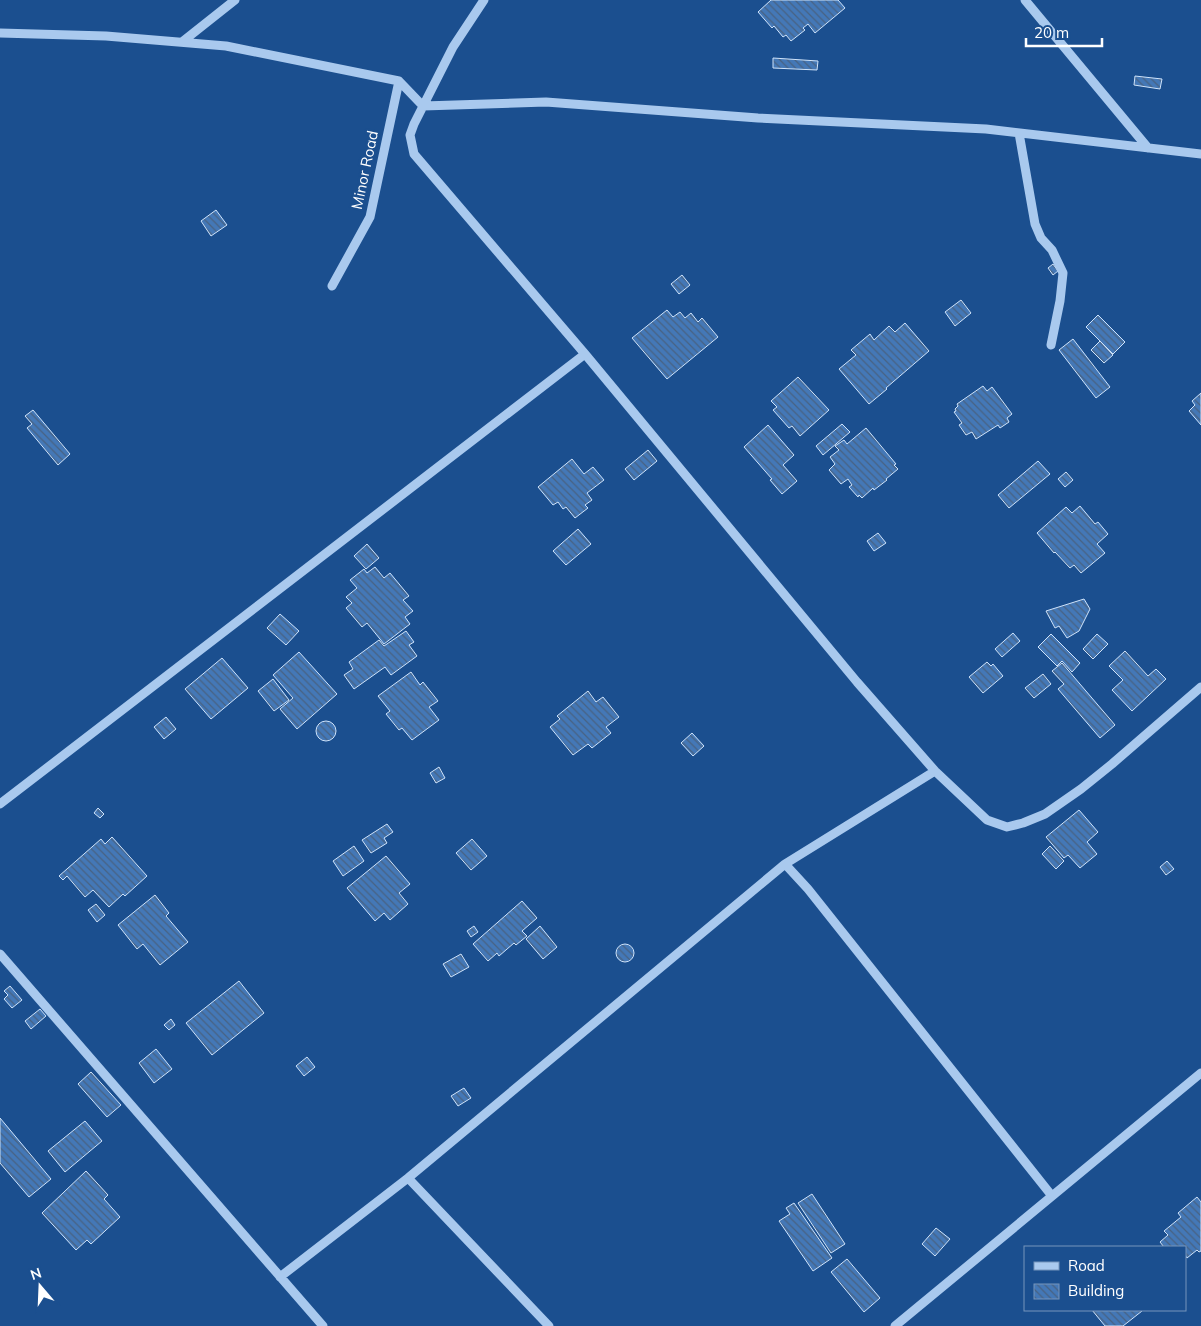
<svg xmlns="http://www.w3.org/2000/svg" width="1201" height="1326" font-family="Mulish,sans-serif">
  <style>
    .building { fill: url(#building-back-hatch); stroke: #cfe3fa }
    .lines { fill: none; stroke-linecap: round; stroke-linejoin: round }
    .minor { stroke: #a9c9ee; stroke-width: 9 }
    .labels { text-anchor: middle; stroke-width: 5; stroke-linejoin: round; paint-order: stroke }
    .street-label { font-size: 15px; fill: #fff; stroke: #1b4f8f }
  </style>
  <defs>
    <pattern id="building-back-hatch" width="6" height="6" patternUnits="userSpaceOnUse" patternTransform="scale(1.25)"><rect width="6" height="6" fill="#4478b7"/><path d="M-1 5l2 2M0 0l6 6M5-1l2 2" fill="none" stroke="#486282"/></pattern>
  </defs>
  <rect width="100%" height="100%" fill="#1b4f8f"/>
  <!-- building -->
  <path class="building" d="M 771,0 L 838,0 L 845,8 L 815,33 L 808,24 L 803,28 L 805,30 L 791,41 L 786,35 L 783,37 L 774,26 L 772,28 L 758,12 Z
    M 773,58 L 818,61 L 817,70 L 773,68 Z
    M 1135,76 L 1162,79 L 1160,89 L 1134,85 Z
    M 216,210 L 227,225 L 211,236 L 201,221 Z
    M 1053,264 L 1058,271 L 1053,275 L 1048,268 Z
    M 682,275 L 690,285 L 679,294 L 671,284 Z
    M 961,300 L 971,313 L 955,326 L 945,312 Z
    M 667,310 L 673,317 L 680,312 L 685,318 L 691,313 L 698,322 L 702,318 L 718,337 L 667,379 L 632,338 Z
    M 1098,315 L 1125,342 L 1113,354 L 1086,327 Z
    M 905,323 L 929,351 L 886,388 L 887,389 L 869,404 L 839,369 L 856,355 L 851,350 L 870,334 L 874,340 L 889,326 L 895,332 Z
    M 1073,339 L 1110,387 L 1096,398 L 1059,350 Z
    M 1100,341 L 1113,355 L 1104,363 L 1091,350 Z
    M 798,377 L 829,410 L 800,436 L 792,426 L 789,428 L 773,410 L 777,407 L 771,401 Z
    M 983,386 L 987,391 L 992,387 L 1012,414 L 1007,418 L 1009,422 L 1000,428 L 998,425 L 976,439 L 972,432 L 966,435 L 959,425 L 962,423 L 954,412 L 956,411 L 955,409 L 958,406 L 957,404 Z
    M 1201,393 L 1201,425 L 1189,411 L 1195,405 L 1192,401 Z
    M 33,410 L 70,454 L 58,465 L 27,428 L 32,424 L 25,416 Z
    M 842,424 L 850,432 L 823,455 L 816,446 Z
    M 768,425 L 794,455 L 783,465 L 797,481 L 782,494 L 770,480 L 772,479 L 744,447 Z
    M 866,428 L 896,464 L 894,465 L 898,469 L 886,479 L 887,480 L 874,490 L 873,488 L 862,498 L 859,495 L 858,497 L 849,487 L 852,485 L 848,479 L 841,484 L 829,470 L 835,464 L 830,457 L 839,450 L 835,446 L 844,440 L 847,444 Z
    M 648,450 L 657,461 L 634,480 L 625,469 Z
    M 572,459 L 584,474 L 593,467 L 604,480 L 587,493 L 592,500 L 585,505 L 588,508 L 575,518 L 566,507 L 563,509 L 558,502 L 553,505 L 538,487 Z
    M 1038,461 L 1050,474 L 1009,508 L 998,495 Z
    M 1066,472 L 1073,480 L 1065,487 L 1058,479 Z
    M 1080,506 L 1095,524 L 1098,522 L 1108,534 L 1097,544 L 1105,553 L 1081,573 L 1074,565 L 1070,568 L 1055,552 L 1054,553 L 1037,533 L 1066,507 L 1072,513 Z
    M 578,529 L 591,544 L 566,565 L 553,551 Z
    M 878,533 L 886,543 L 874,551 L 867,541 Z
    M 367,544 L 379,558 L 366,569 L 354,556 Z
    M 375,567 L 384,578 L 390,573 L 409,596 L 403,600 L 413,611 L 405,617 L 410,624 L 384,644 L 367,623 L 362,627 L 346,608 L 352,603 L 346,597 L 357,588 L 350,580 L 364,569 L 367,573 Z
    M 1084,599 L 1090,609 L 1079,631 L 1067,638 L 1059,626 L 1055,628 L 1046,611 Z
    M 280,614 L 299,631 L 286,645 L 267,628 Z
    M 406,631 L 414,642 L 409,645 L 417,656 L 391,675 L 385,667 L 354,689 L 344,675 L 353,669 L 349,662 L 379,640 L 384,646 Z
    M 1013,633 L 1020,641 L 1002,657 L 995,649 Z
    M 1051,634 L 1080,663 L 1072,672 L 1062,661 L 1057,666 L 1038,647 Z
    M 1097,634 L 1108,644 L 1093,659 L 1083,649 Z
    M 1125,651 L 1148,676 L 1156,669 L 1166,679 L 1132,711 L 1112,690 L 1123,680 L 1109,666 Z
    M 299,652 L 337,694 L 297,729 L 280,709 L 293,698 L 273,675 Z
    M 222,658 L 248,688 L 211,719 L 185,689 Z
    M 987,662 L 991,666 L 993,664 L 1003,676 L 983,693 L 969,677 Z
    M 1062,663 L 1115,725 L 1100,738 L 1058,689 L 1064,684 L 1052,671 Z
    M 411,672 L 420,685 L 423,682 L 438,701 L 429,707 L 439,720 L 412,740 L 402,728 L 399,730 L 386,714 L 390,711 L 378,696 Z
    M 1043,674 L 1051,684 L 1034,698 L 1025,688 Z
    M 273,679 L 289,700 L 274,711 L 258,691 Z
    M 588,691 L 596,702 L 603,697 L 619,717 L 606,727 L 611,733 L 592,748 L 588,744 L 573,755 L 550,727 L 560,719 L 557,716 Z
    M 166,717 L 176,729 L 164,739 L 154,727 Z
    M316 731a10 10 0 1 1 20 0a10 10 0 1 1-20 0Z
    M 692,733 L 704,746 L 693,756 L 681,743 Z
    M 439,767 L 445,778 L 436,783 L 430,773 Z
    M 98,808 L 104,814 L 100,818 L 94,813 Z
    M 1079,810 L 1098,832 L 1087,842 L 1097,854 L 1080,868 L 1068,855 L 1064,858 L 1046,837 Z
    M 387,824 L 393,832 L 384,838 L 387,843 L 371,853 L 362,840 Z
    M 112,837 L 147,876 L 125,896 L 123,894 L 109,907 L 93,890 L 85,897 L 67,876 L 63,880 L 59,876 L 101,839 L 105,844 Z
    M 472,839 L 487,856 L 471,870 L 456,853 Z
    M 354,846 L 364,861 L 343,876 L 333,861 Z
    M 1050,846 L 1064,861 L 1056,869 L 1042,854 Z
    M 386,856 L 410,884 L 399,893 L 408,904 L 390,920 L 384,913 L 375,921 L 347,888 Z
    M 1167,861 L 1174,869 L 1166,875 L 1160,867 Z
    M 155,895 L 169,913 L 166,916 L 188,942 L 160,965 L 143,944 L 137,949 L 118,925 Z
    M 522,901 L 537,918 L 522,931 L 527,936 L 516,945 L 514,943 L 499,956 L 497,953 L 488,961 L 473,944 Z
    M 96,904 L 105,915 L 97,922 L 88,910 Z
    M 474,926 L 478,932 L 471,937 L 467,931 Z
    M 540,926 L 557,947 L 543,959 L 526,939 Z
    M616 953a9 9 0 1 1 18 0a9 9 0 1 1-18 0Z
    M 461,954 L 469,967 L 451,977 L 443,964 Z
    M 239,981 L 264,1013 L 212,1055 L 186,1023 Z
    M 10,986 L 22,1000 L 12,1008 L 4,999 L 8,995 L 4,991 Z
    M 40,1009 L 46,1016 L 31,1029 L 25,1021 Z
    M 171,1019 L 175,1025 L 169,1030 L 164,1025 Z
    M 156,1049 L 172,1069 L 154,1083 L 139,1063 Z
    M 307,1057 L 315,1067 L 304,1076 L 296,1066 Z
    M 91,1072 L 121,1105 L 107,1117 L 78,1084 Z
    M 464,1088 L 471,1098 L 458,1106 L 451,1096 Z
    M 0,1118 L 51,1179 L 29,1197 L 0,1163 Z
    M 85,1121 L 102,1141 L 65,1172 L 48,1151 Z
    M 86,1171 L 108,1195 L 104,1199 L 120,1217 L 91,1244 L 87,1240 L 76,1250 L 42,1213 Z
    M 812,1194 L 845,1244 L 831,1253 L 798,1203 Z
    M 1197,1197 L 1201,1202 L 1201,1251 L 1199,1252 L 1197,1250 L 1187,1258 L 1185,1255 L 1185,1247 L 1164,1247 L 1160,1242 L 1168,1235 L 1164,1231 L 1181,1217 L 1178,1213 Z
    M 794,1203 L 832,1258 L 813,1271 L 779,1221 L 790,1214 L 786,1208 Z
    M 936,1228 L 950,1239 L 935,1256 L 922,1244 Z
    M 847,1259 L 880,1298 L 864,1312 L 831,1272 Z
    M 1092,1310 L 1142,1310 L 1142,1311 L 1123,1326 L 1105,1326 Z"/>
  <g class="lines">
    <!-- minor -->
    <path class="minor" d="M 484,0 L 453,47 L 414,124 L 410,135 L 414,154 L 585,354 L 857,682 L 935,771 L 987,820 L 1007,827 L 1023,823 L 1045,814 L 1081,789 L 1112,764 L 1201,687
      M 1025,0 L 1148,148
      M 0,33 L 106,36 L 226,46 L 399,81 L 423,106 L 546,102 L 758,118 L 986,129 L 1201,154
      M 182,42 L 235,0
      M 1019,133 L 1035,224 L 1041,238 L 1052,250 L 1063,273 L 1060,301 L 1051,345
      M 332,286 L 370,217 L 399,81
      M 0,804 L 585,354
      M 785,864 L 808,889 L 1052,1196
      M 0,954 L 323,1326
      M 408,1178 L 549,1326
      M 280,1277 L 408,1178 L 785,864 L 935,771
      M 895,1326 L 1201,1073"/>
  </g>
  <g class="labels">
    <!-- street labels -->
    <g class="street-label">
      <text transform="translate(365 170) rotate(-78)" y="5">Minor Road</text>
    </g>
  </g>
  <!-- legend -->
  <rect x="1024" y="1246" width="162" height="65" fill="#1b4f8f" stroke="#7695bc"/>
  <rect x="1034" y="1262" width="25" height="8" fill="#a9c9ee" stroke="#7695bc"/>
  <text x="1068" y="1271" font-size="15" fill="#ffffff">Road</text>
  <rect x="1034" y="1284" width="25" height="15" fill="url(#building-back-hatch)" stroke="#7695bc"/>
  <text x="1068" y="1296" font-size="15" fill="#ffffff">Building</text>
  <!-- north arrow -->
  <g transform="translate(40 1286) rotate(341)" stroke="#1b4f8f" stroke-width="4" paint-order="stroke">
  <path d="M0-4L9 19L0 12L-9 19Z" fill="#ffffff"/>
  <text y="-8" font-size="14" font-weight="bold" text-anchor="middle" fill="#ffffff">N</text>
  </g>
  <!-- scale -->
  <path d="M1026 38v8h76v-8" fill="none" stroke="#ffffff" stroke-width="2.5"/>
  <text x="1034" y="38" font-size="15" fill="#ffffff" stroke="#1b4f8f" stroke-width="4" paint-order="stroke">20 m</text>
</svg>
